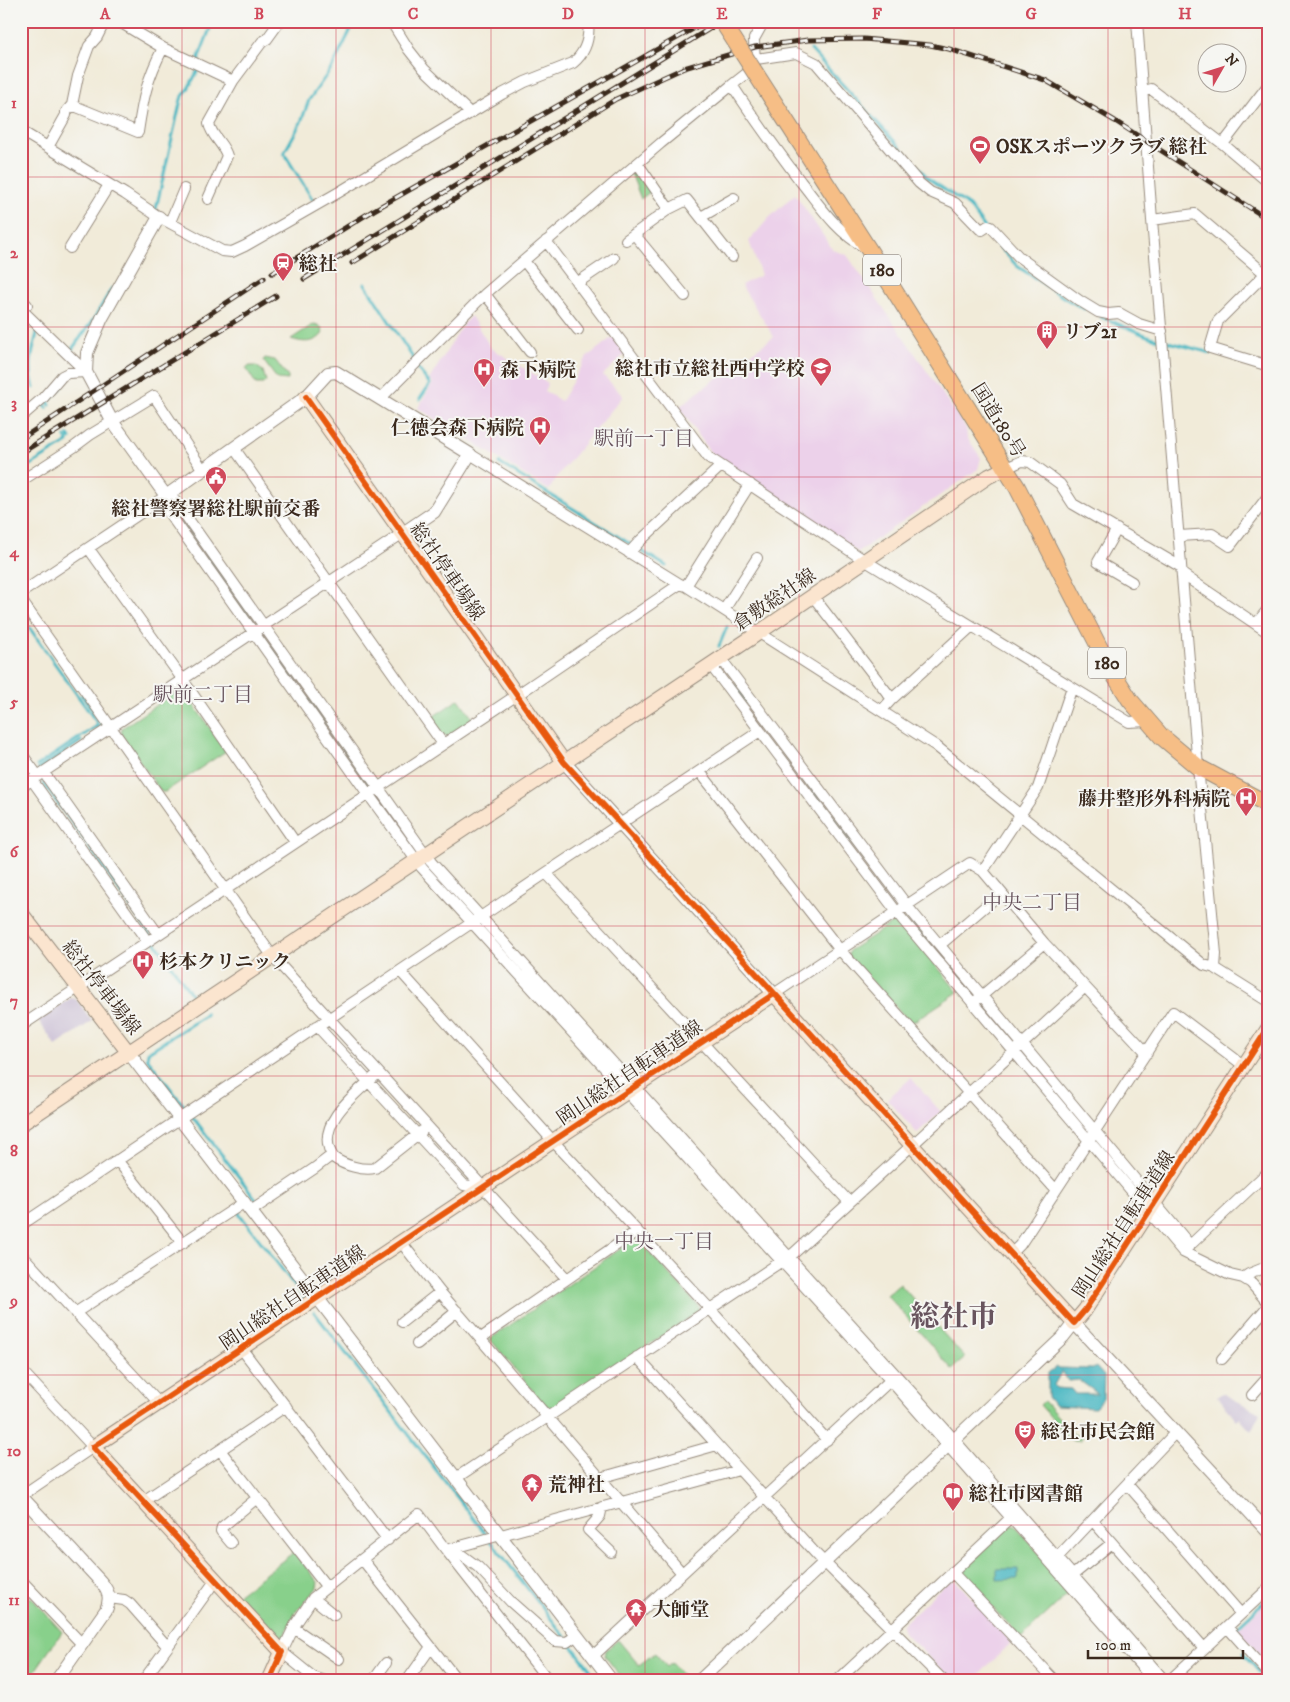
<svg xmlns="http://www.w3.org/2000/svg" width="1290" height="1702" font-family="'IM FELL DW Pica','Noto Serif JP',serif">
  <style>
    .built { fill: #ecd1ea }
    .industrial { fill: #cbbfd5 }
    .green { fill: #88d08b; stroke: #627d54 }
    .water { fill: #49b7c2; stroke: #427070; fill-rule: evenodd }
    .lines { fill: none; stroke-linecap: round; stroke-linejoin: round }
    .stream { stroke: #49b7c2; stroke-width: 3 }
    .minor-casing { stroke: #968a7c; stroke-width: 12 }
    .tertiary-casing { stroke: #968a7c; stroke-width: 14 }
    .secondary-casing { stroke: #968a7c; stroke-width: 16 }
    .trunk-casing { stroke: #968a7c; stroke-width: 18 }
    .minor { stroke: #fff; stroke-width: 10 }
    .tertiary { stroke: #fff; stroke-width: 12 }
    .secondary { stroke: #fbe5cf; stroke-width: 14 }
    .trunk { stroke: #f6be86; stroke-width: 16 }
    .rail-casing { stroke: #3b2a1e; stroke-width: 5 }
    .rail { stroke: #f6f6f2; stroke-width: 3; stroke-dasharray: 9; stroke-linecap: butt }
    .trunk-bridge-casing { stroke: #968a7c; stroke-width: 18; stroke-linecap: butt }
    .trunk-bridge { stroke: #f6be86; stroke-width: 16 }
    .cycleway-casing { stroke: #f6f6f2; stroke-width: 9 }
    .cycleway { stroke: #e8590c; stroke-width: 6 }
    .grid { fill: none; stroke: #d1495b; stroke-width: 1; stroke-opacity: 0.55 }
    .labels { text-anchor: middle; stroke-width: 4; stroke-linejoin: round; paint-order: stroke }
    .shield { fill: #f6f6f2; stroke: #73675e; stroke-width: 1 }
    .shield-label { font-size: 18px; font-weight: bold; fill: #3b2a1e }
    .poi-label { font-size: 19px; font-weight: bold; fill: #3b2a1e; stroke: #f6f6f2; text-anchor: start }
    .street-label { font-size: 19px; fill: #3b2a1e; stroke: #f6f6f2 }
    .neighbourhood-label { font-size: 20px; fill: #68545e; stroke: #f6f6f2 }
    .town-label { font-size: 29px; font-weight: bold; fill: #68545e; stroke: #f6f6f2 }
    .neatline { fill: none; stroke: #d1495b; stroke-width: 2 }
    .grid-label { font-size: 16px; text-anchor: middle; font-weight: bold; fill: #d1495b }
  </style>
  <rect width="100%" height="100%" fill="#f6f6f2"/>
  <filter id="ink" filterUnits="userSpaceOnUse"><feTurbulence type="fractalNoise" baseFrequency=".02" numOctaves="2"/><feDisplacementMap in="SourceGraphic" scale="10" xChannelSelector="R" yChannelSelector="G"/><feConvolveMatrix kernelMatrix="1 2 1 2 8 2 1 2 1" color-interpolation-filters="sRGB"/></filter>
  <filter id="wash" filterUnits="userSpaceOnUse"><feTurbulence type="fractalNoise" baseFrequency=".0096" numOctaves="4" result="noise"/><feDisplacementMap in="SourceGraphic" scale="20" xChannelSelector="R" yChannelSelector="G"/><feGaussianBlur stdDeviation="1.12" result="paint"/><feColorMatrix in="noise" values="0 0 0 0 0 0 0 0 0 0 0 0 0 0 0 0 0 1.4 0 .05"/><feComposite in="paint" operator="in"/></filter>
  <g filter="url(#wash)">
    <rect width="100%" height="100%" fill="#f1ebd9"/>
    <!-- built -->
    <path class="built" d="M 795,194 L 833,250 L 847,255 L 966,428 L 967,437 L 981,458 L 978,469 L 858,552 L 713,456 L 679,407 L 731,367 L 774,337 L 741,285 L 761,275 L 749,241 L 769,218 Z
      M 471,316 L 491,348 L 548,383 L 544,391 L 561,401 L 587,357 L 614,336 L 627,352 L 603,375 L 623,396 L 559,474 L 549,490 L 418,408 L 433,383 L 429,380 L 464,323 Z
      M 911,1078 L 941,1112 L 917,1133 L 887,1099 Z
      M 948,1581 L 956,1581 L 1012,1642 L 972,1681 L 953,1681 L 902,1631 L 902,1625 Z
      M 1269,1600 L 1269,1665 L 1238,1629 Z"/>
    <!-- industrial -->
    <path class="industrial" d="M 71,998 L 76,999 L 92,1021 L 56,1046 L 38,1020 Z
      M 1222,1393 L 1260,1413 L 1251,1431 L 1239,1418 L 1237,1420 L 1217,1397 Z"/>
    <!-- green -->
    <path class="green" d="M 633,172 L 637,172 L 651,191 L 641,199 L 631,173 Z
      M 314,324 L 318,325 L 322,328 L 323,333 C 316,344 302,343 291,339 Z
      M 265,358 L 275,360 L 288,377 L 288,380 L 277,379 L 263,360 Z
      M 250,366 L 256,366 L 263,371 L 266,381 L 263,384 L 256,384 L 246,368 Z
      M 180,689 L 183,690 L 226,751 L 165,792 L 161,792 L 121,734 L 122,728 Z
      M 459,699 L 473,719 L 448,736 L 443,735 L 431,718 Z
      M 895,921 L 902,924 L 958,992 L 913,1022 L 909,1021 L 848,956 L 850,950 Z
      M 633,1240 L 640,1242 L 699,1307 L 699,1311 L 553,1409 L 547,1408 L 490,1339 Z
      M 900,1284 L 965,1358 L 952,1369 L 887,1295 Z
      M 1044,1401 L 1074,1435 L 1081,1435 L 1081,1440 L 1071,1440 L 1040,1405 Z
      M 1008,1524 L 1015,1525 L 1071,1591 L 1021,1638 L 961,1574 L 961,1569 Z
      M 294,1552 L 318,1582 L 317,1588 L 295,1613 L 282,1641 L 277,1640 L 237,1595 Z
      M 31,1597 L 62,1632 L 28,1681 L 21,1681 L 21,1603 Z
      M 618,1640 L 639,1665 L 655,1653 L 667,1667 L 672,1663 L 684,1677 L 680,1681 L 624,1681 L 605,1656 L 606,1650 Z"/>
    <!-- water -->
    <path class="water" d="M 1057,1366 L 1059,1368 L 1093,1369 L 1096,1367 L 1104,1376 L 1103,1399 L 1095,1408 L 1055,1406 L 1048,1397 L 1048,1373 ZM 1062,1371 L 1068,1381 L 1079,1380 L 1098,1394 L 1075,1394 L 1071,1389 L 1056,1388 L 1054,1385 Z
      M 997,1569 L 1018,1569 L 1018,1579 L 997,1580 Z"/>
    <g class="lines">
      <!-- stream -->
      <path class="stream" d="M 811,50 L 929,179 L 969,206 L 996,243 L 1017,266 L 1066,299 L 1084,309
        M 313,200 L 284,153 L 301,122 L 309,100 L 333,66 L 355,21
        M 156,209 L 181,99 L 188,89 L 198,70 L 199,57 L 213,21
        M 365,284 L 413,358 L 417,368 L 430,384 L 420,399
        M 1101,317 L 1150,337 L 1211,353
        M 70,352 L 93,320 L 112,288
        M 34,388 C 28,367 32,351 38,330
        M 44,404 L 47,408
        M 50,405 L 48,402 L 62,387
        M 68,435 L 70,439
        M 499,463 L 666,566
        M 21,471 L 68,442 L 65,437
        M 170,503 L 255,624
        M 21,616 L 97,723 L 97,726 L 37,766
        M 263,635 L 370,786
        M 719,646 L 727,627
        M 735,686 L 906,915 L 1090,1134
        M 82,695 L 102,723 L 99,729
        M 39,769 L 81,741
        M 21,776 L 25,774
        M 43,783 L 78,831 L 194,998
        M 377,796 L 413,847
        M 205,1013 L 206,1015 L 148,1052 L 147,1058 L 256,1199 L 255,1200
        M 239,1211 L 238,1212 L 304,1298
        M 314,1312 L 599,1681
        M 1233,1631 L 1269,1597
        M 1243,1653 L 1267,1681"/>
    </g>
  </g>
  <g filter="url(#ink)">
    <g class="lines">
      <!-- minor casing -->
      <g class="minor-casing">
        <path id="minor" d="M 118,21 L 163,48 L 233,81
          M 391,21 L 409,50 L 424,69 L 469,112
          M 1137,21 L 1152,220 L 1198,767 L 1216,954 L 1215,968
          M 756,59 L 796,53 L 816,63 L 919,183 L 930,192 L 955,203 L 980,229 L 982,230 L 988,226 L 991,227 L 1019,257 L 1080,301 L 1098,312 L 1108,314 L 1119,313 L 1139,324 L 1162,331
          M 732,85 L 755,67 L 754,39 L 764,21
          M 1143,91 L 1151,89 L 1223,144 L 1269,183
          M 72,105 L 138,132 C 143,98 147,79 163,48
          M 21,131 L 125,194 L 159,217 L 222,251 L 232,252 L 245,246 L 341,191 L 502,94 L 525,82 L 573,63 C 586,52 590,38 588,21
          M 1223,144 L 1269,84
          M 48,147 L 66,115 L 66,112 L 72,105 L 78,76 L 89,46 L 97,37 L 105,21
          M 638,164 L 669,209 L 687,200 L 732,257
          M 208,199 L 227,156 C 224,144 212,137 209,124 L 233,81 L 262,42 L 267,39 L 280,21
          M 701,217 L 734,198
          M 1152,220 L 1195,214 L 1269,277
          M 170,222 L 184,189
          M 634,234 L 685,296
          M 626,240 L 669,209
          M 546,241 L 708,457 L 864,560 L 1129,722 L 1147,721
          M 70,248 L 109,185
          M 524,261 L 578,330
          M 1265,274 L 1218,321 L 1210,348 L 1269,366
          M 577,283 L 614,258
          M 485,294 L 530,352
          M 21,299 L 27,305
          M 21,309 L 86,372
          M 380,399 L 485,294 L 661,143 L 732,85 C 754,119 777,150 801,182 C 821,207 836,231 864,247
          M 21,417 L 43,398 L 62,376 L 68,373 L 86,372
          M 234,448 L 443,744
          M 470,454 L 680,584 L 686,586 L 936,746 L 1204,965 L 1215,968 L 1269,1002
          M 1006,468 L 1022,461 L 1030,462 L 1060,484 L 1073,504 L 1181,567
          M 21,481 L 74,447 L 90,435 L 154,396 L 203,470
          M 166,496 L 174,499 L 431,862 L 944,1428 L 1165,1681
          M 166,496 L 164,506 L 368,794 L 422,868 L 891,1381 L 1154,1681
          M 1117,529 L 1098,562 L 1132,582
          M 1179,536 L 1212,534 L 1230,546 L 1269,495
          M 89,549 L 183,680 L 295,842
          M 629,553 L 640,541 L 721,466
          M 1182,574 L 1269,633
          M 686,586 L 750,484
          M 21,593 L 166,496
          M 812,595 L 892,699
          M 21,600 L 273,957 L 567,1279
          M 724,610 L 757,558
          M 1256,624 L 1269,608
          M 882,710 L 892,699 L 972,626
          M 21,753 L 38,776
          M 700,772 L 840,950 L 1056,1190
          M 44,773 L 158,934
          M 32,780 L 147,941
          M 21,787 L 403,533
          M 983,871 L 1038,788 L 1072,687
          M 546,873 L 849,1202
          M 940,945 L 1001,893
          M 400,971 L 553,1141 L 710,1309 L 827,1440
          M 774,994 L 970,863 L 983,871 L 1044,943 L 1147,1053
          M 978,999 L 1044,943
          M 21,1026 L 517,695 L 680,584
          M 317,1026 L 464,1185 L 482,1188
          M 374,1077 C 353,1095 312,1128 334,1158 C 344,1165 363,1171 375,1168 L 422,1131
          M 117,1160 L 183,1243
          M 251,1211 L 315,1168 L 332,1155
          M 21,1225 L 546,873 L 760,731
          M 401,1242 L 440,1292 L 682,1573
          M 1190,1245 L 912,912 L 725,664 L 715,661 L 715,671 L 902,919 L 1183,1252 L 1230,1275 L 1243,1278 L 1251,1283 L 1269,1304
          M 1187,1248 L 1269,1171
          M 1012,1253 L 1020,1245 L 1173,1012 L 1243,1065
          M 21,1254 L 159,1403
          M 1243,1278 L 1249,1274 L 1269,1266
          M 75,1313 L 245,1202
          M 402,1322 L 440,1292
          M 481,1338 L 637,1231
          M 417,1344 L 457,1311
          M 241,1348 L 388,1540
          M 637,1357 L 817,1555 L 944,1681
          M 1222,1359 L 1269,1305
          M 21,1370 L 93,1447 L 21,1496
          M 1252,1395 L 1269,1376
          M 220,1450 L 326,1586
          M 456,1478 L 794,1253 L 1085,987
          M 600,1478 L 717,1445
          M 1127,1484 L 1241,1614
          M 142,1502 L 286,1406
          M 602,1507 L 600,1516 L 588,1530 L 611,1552
          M 1093,1521 L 1204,1648
          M 231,1543 L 221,1531 L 222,1527 L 257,1498
          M 446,1550 L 549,1681
          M 447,1550 L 459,1553 L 478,1567 L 511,1602 L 555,1641 L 567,1642 L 577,1635
          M 362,1559 L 458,1681
          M 1054,1561 L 1175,1433
          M 952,1572 L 1055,1681
          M 1073,1575 L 1112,1543
          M 21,1580 L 82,1644
          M 21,1596 L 31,1590
          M 109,1598 L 124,1600 L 130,1604 L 167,1646
          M 313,1598 L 334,1615
          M 1227,1627 L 1269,1674
          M 294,1628 L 339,1659
          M 593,1656 L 895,1376
          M 143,1681 L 215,1581
          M 325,1681 L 313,1677 L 282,1652 L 295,1625 L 313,1598 L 419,1514 L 446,1550 L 739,1470
          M 373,1681 L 386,1663
          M 407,1681 L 431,1647
          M 837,1681 L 1015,1514
          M 1169,1681 L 1269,1588"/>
      </g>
      <!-- tertiary casing -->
      <g class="tertiary-casing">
        <path id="tertiary" d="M 159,217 L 102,318 L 87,353 L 86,372 L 112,421 L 166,496 L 306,397 L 328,373 L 336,372 L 470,454 L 434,512 L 403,533
          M 564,762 L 774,994
          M 129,1053 L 612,1681
          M 21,1496 L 101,1582 C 109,1592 111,1598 106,1610 L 56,1681
          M 699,1681 L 1063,1337 L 1074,1323 L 1269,1533"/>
      </g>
      <!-- secondary casing -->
      <g class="secondary-casing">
        <path id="secondary" d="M 306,397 L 564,762
          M 21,913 L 129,1053
          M 21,1124 L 751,638 L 989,476 L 1006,468
          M 269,1681 L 282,1652 L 93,1447 L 774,994 L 1074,1323 L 1085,1310 L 1269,1027"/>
      </g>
      <!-- trunk casing -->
      <g class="trunk-casing">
        <path id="trunk" d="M 756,74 L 869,250 L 1017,487 L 1111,670 L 1130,700 L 1161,736 L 1198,767 L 1269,805"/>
      </g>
      <!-- minor -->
      <use href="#minor" class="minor"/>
      <!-- tertiary -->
      <use href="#tertiary" class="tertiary"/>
      <!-- secondary -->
      <use href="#secondary" class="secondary"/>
      <!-- trunk -->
      <use href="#trunk" class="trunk"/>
      <!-- rail casing -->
      <g class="rail-casing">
        <path id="rail" d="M 352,263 L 587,117 L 616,99 L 684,68 L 755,47 L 808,40 L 864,39 L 930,45 L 949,49 L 1045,80 L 1115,121 L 1269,220
          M 272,273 L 374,210 L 707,21
          M 304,279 L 722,21
          M 21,439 L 264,278
          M 21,453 L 276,296"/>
      </g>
      <!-- rail -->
      <use href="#rail" class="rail"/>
      <!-- trunk-bridge casing -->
      <g class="trunk-bridge-casing">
        <path id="trunk-bridge" d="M 722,21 L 756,74"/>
      </g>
      <!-- trunk-bridge -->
      <use href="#trunk-bridge" class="trunk-bridge"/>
      <!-- cycleway casing -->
      <g class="cycleway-casing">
        <path id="cycleway" d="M 306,397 L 564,762 L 1074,1323 L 1085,1310 L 1269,1027
          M 269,1681 L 282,1652 L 93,1447 L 774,994"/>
      </g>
      <!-- cycleway -->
      <use href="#cycleway" class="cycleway"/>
    </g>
  </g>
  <!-- grid -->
  <path class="grid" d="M 182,21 L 182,1681M 336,21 L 336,1681M 491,21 L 491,1681M 645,21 L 645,1681M 799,21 L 799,1681M 954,21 L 954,1681M 1108,21 L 1108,1681M 21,177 L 1269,177M 21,327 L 1269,327M 21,477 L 1269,477M 21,626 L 1269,626M 21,776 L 1269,776M 21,926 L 1269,926M 21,1076 L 1269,1076M 21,1225 L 1269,1225M 21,1375 L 1269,1375M 21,1525 L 1269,1525"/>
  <!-- icons -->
  <defs>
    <g id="stadium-pin" transform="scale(1.125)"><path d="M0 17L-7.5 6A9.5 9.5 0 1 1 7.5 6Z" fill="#d1495b" stroke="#f6f6f2"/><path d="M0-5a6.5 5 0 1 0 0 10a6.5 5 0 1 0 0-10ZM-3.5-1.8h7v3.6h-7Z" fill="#fff"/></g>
    <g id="station-pin" transform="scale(1.125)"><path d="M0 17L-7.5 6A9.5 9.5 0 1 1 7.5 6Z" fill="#d1495b" stroke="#f6f6f2"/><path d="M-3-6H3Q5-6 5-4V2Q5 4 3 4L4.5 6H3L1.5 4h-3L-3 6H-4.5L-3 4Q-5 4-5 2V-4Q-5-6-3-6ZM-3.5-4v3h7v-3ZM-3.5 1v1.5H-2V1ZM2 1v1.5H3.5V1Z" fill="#fff"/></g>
    <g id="building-pin" transform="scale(1.125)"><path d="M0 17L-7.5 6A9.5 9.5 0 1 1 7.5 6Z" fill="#d1495b" stroke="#f6f6f2"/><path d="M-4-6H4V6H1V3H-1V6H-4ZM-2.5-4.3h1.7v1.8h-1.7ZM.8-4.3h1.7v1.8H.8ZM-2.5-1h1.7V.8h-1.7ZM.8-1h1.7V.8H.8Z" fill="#fff"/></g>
    <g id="school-pin" transform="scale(1.125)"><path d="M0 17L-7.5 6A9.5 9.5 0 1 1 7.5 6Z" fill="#d1495b" stroke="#f6f6f2"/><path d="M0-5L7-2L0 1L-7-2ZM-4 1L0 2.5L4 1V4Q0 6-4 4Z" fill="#fff"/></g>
    <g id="hospital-pin" transform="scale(1.125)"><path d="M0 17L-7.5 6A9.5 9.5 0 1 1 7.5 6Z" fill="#d1495b" stroke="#f6f6f2"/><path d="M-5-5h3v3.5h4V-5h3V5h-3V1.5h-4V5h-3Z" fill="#fff"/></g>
    <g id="civic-pin" transform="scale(1.125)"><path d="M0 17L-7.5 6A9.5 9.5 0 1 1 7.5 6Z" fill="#d1495b" stroke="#f6f6f2"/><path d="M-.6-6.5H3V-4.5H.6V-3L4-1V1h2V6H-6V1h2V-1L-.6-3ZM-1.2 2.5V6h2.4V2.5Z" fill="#fff"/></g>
    <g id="theatre-pin" transform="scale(1.125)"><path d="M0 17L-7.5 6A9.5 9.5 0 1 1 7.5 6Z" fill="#d1495b" stroke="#f6f6f2"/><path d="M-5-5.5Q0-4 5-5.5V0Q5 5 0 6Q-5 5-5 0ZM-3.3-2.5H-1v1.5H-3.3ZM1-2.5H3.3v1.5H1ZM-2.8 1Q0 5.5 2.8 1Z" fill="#fff"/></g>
    <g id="temple-pin" transform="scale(1.125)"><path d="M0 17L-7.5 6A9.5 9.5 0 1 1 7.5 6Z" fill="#d1495b" stroke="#f6f6f2"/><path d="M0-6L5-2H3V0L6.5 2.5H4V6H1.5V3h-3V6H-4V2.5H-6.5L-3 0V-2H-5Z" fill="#fff"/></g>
    <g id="library-pin" transform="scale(1.125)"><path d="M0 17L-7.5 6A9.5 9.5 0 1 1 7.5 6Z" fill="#d1495b" stroke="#f6f6f2"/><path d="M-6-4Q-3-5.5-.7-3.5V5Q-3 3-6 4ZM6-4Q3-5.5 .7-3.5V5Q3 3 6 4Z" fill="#fff"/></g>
  </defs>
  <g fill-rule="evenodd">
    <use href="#stadium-pin" x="980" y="146"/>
    <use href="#station-pin" x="283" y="263"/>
    <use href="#building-pin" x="1047" y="331"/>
    <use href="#school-pin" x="821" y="368"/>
    <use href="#hospital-pin" x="484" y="369"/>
    <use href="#hospital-pin" x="540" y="427"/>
    <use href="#civic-pin" x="216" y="477"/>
    <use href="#hospital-pin" x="1246" y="798"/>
    <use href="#hospital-pin" x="143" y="961"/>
    <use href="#theatre-pin" x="1025" y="1431"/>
    <use href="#temple-pin" x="532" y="1484"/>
    <use href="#library-pin" x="953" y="1493"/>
    <use href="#temple-pin" x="636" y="1609"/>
  </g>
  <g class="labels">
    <!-- shield labels -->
    <g class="shield">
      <rect x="863" y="254.5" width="38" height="31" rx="4"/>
      <rect x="1088" y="647.5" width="38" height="31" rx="4"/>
    </g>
    <g class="shield-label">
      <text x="882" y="276">180</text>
      <text x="1107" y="669">180</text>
    </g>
    <!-- poi labels -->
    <g class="poi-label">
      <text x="996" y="153">OSKスポーツクラブ 総社</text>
      <text x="299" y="270">総社</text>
      <text x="1063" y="338">リブ21</text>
      <text x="805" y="375" text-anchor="end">総社市立総社西中学校</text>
      <text x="500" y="376">森下病院</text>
      <text x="524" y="434" text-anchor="end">仁徳会森下病院</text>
      <text x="216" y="515" text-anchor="middle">総社警察署総社駅前交番</text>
      <text x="1230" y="805" text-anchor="end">藤井整形外科病院</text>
      <text x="159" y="968">杉本クリニック</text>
      <text x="1041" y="1438">総社市民会館</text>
      <text x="548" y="1491">荒神社</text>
      <text x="969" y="1500">総社市図書館</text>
      <text x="652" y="1616">大師堂</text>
    </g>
    <!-- street labels -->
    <g class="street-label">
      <text transform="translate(999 420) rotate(58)" y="7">国道180号</text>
      <text transform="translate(448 571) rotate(55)" y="7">総社停車場線</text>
      <text transform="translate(774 599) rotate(-34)" y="7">倉敷総社線</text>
      <text transform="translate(102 987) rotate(52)" y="7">総社停車場線</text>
      <text transform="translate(629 1072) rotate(-34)" y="7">岡山総社自転車道線</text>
      <text transform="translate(1123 1224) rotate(-57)" y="7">岡山総社自転車道線</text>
      <text transform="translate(292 1297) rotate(-34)" y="7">岡山総社自転車道線</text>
    </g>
    <!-- neighbourhood labels -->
    <g class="neighbourhood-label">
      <text x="644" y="445">駅前一丁目</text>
      <text x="203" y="701">駅前二丁目</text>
      <text x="1032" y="909">中央二丁目</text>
      <text x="664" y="1248">中央一丁目</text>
    </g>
    <!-- town labels -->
    <g class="town-label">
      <text x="954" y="1326">総社市</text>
    </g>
  </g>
  <!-- margin -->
  <rect width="1290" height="1702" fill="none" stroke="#f6f6f2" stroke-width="55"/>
  <!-- north arrow -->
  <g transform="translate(1222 68) rotate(51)"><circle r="24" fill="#f6f6f2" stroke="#aba49d"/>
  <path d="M0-4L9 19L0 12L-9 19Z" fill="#d1495b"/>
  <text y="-8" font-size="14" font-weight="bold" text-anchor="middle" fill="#3b2a1e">N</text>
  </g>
  <!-- scale -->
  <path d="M1088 1650v8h155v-8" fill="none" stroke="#3b2a1e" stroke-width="2.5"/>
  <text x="1095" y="1650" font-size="15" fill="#3b2a1e" stroke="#f6f6f2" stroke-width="4" paint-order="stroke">100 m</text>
  <rect x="28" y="28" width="1234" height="1646" class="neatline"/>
  <g class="grid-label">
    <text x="105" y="19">A</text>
    <text x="259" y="19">B</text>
    <text x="413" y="19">C</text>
    <text x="568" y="19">D</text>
    <text x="722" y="19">E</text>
    <text x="877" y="19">F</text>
    <text x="1031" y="19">G</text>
    <text x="1185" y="19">H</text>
    <text x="14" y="108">1</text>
    <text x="14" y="258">2</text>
    <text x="14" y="408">3</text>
    <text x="14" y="557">4</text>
    <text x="14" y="707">5</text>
    <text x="14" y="857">6</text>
    <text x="14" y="1006">7</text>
    <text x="14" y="1156">8</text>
    <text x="14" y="1306">9</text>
    <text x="14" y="1456">10</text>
    <text x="14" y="1605">11</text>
  </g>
</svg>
